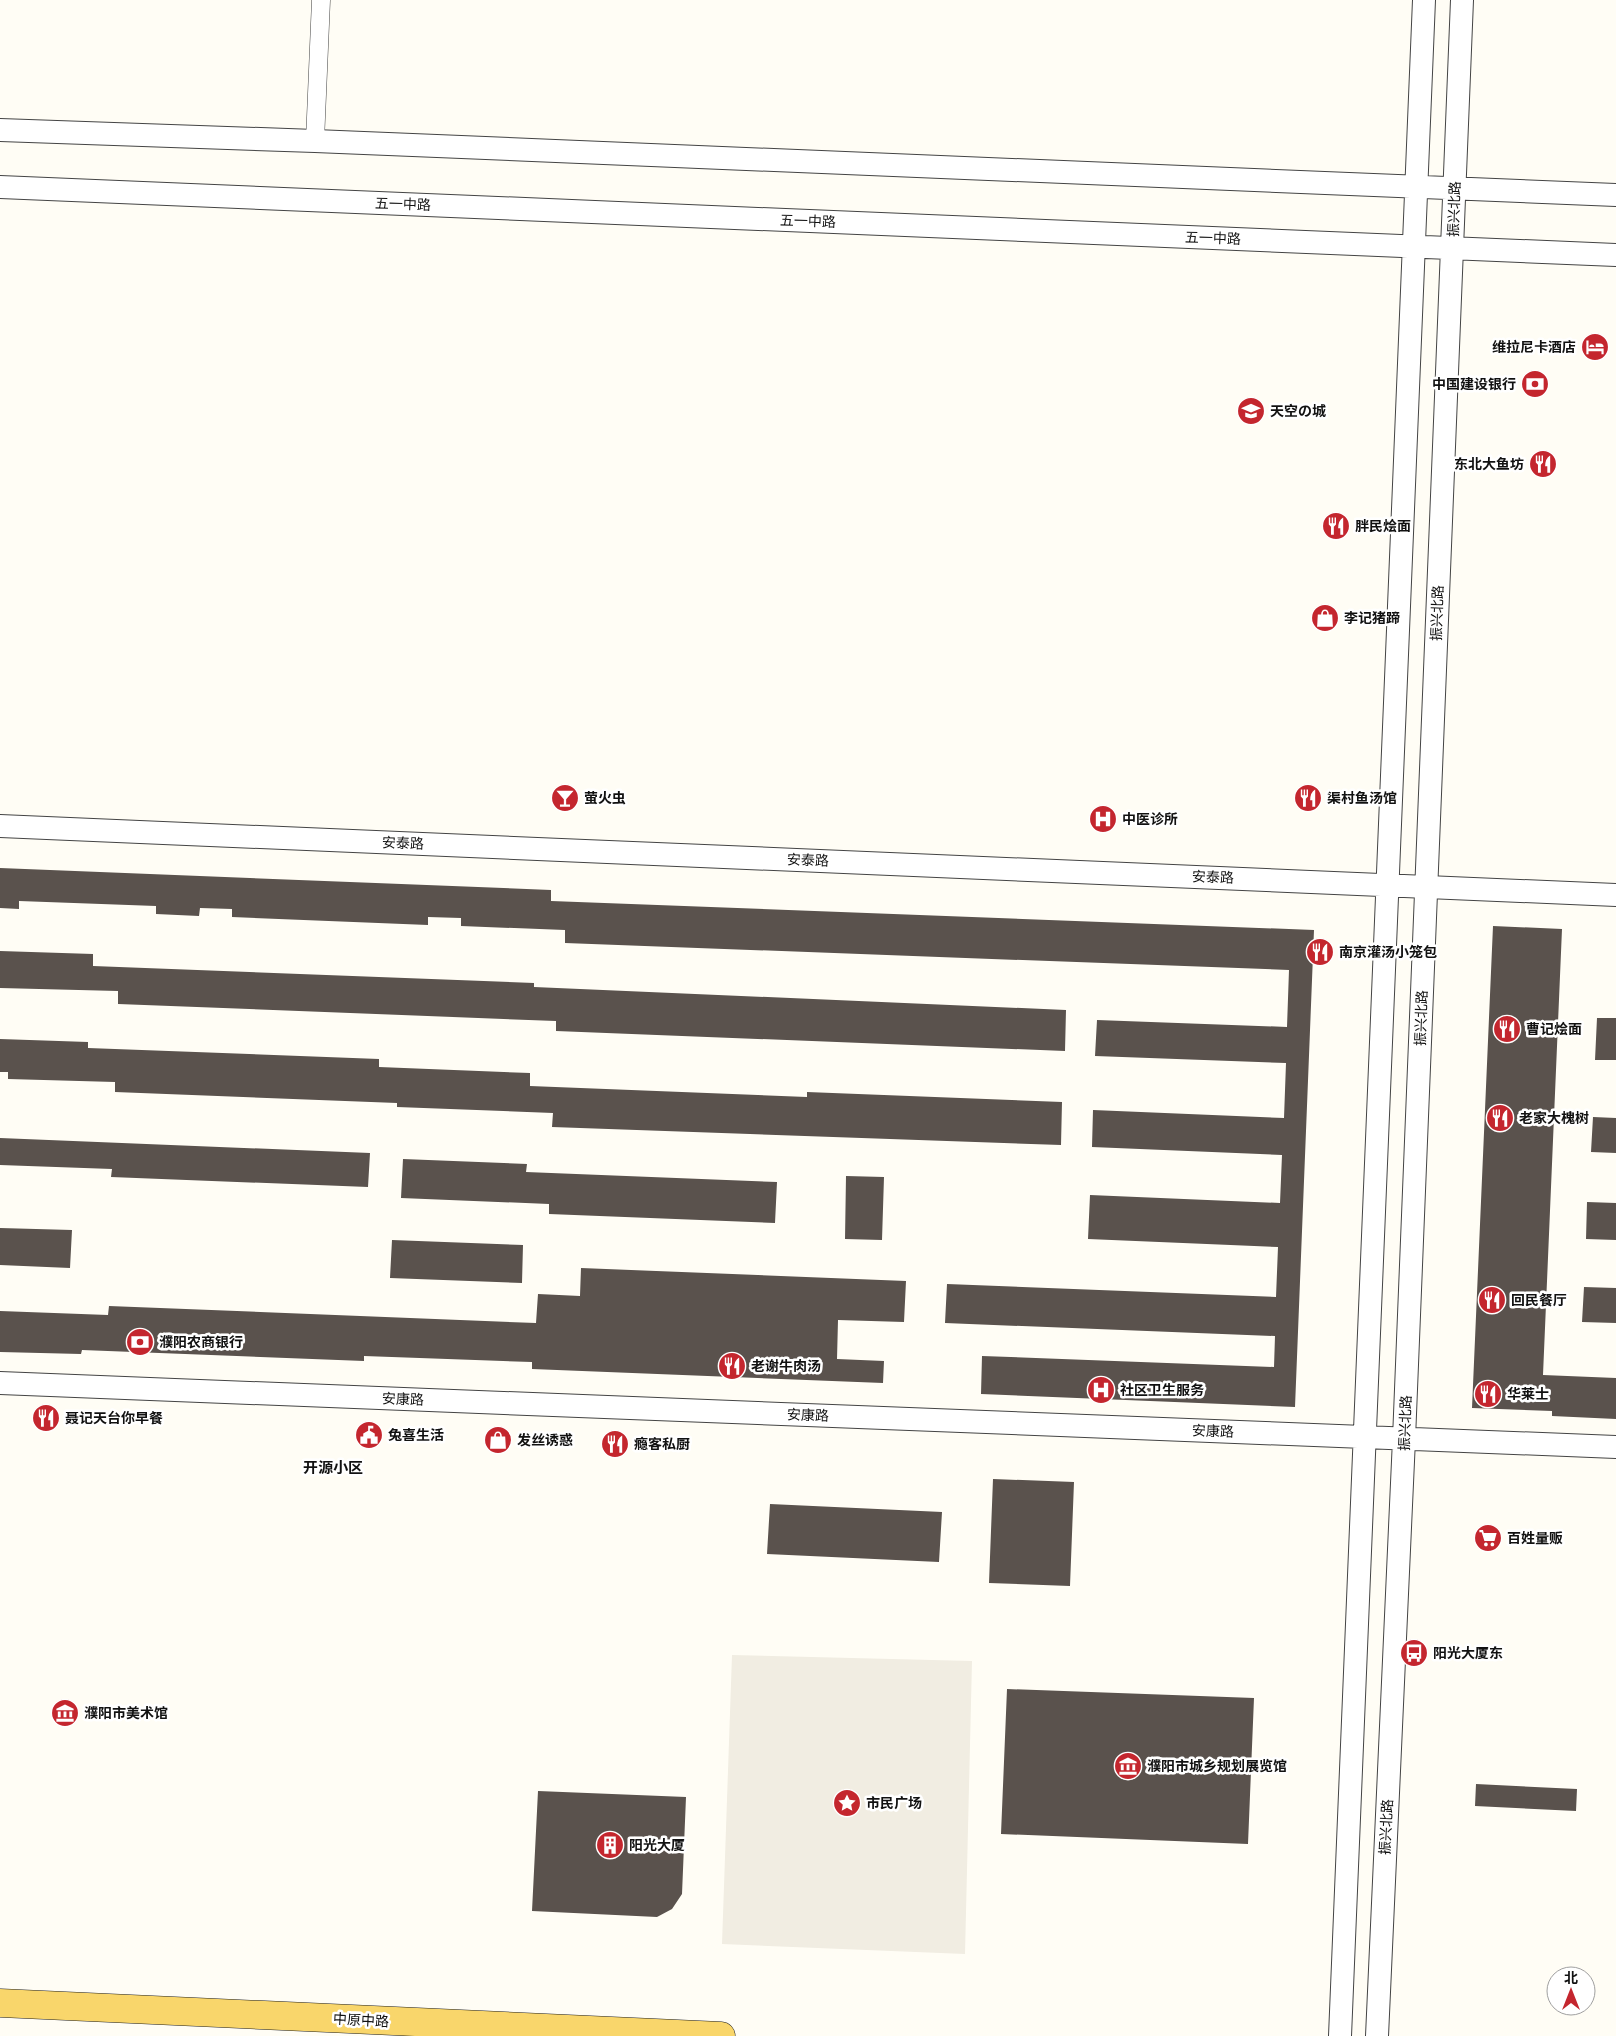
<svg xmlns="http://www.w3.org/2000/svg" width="1616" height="2036" font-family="Literata,'Noto Sans SC','Noto Sans JP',serif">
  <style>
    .plaza { fill: #f1ede2 }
    .building { fill: #5a524d }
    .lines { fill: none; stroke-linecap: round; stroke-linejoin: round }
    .minor-casing { stroke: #444; stroke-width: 19 }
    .tertiary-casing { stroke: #444; stroke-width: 24 }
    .primary-casing { stroke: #222; stroke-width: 29 }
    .minor { stroke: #fff; stroke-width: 18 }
    .tertiary { stroke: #fff; stroke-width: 22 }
    .primary { stroke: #f9d66b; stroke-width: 28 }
    .labels { text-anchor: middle; stroke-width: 5; stroke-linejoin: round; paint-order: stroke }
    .street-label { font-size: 14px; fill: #111; stroke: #fff }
    .poi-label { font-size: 14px; font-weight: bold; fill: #111; stroke: #fff; text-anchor: start }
    .neighbourhood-label { font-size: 15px; font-weight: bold; fill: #111; stroke: #fff }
  </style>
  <rect width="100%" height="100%" fill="#fffdf5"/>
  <!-- plaza -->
  <path class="plaza" d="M 732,1655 L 972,1661 L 965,1954 L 722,1944 Z"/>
  <!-- building -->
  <path class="building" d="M 0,868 L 551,890 L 551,901 L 1314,930 L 1295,1407 L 981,1394 L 982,1356 L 1274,1367 L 1275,1336 L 945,1323 L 947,1284 L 1276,1297 L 1278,1247 L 1088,1239 L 1090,1195 L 1280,1203 L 1282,1155 L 1092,1147 L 1093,1110 L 1284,1118 L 1286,1063 L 1095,1056 L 1097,1020 L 1287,1027 L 1289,970 L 565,943 L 565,930 L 461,926 L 461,918 L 428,917 L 428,925 L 232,917 L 232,909 L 200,908 L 199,916 L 156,914 L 156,906 L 19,901 L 19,909 L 0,908 Z
    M 1493,926 L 1562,929 L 1543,1375 L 1616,1378 L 1616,1419 L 1552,1416 L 1552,1411 L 1472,1408 Z
    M 0,951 L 93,954 L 93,966 L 534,983 L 534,987 L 1066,1010 L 1065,1051 L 556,1031 L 556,1021 L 118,1004 L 118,991 L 0,988 Z
    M 1597,1018 L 1616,1018 L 1616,1060 L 1595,1060 Z
    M 0,1039 L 88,1042 L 88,1048 L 379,1059 L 379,1067 L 530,1073 L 530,1086 L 807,1097 L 807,1092 L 1062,1102 L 1061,1145 L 552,1127 L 553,1113 L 397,1107 L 397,1103 L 115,1092 L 115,1082 L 8,1079 L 8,1072 L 0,1072 Z
    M 1593,1117 L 1616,1118 L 1616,1153 L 1591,1152 Z
    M 0,1138 L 370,1153 L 368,1187 L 111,1177 L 112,1169 L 0,1165 Z
    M 403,1159 L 527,1164 L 526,1172 L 777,1182 L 775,1223 L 549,1214 L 549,1204 L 401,1198 Z
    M 846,1176 L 884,1177 L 882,1240 L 845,1239 Z
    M 1587,1202 L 1616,1203 L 1616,1240 L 1586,1239 Z
    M 0,1228 L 72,1230 L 70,1268 L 0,1265 Z
    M 392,1240 L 523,1245 L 522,1283 L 390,1278 Z
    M 581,1268 L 906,1281 L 904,1322 L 838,1320 L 837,1359 L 884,1361 L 883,1383 L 532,1369 L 532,1362 L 364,1356 L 364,1361 L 82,1350 L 81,1354 L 0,1352 L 0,1311 L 108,1315 L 109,1306 L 536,1323 L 538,1294 L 580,1296 Z
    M 1584,1287 L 1616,1288 L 1616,1323 L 1582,1322 Z
    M 993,1479 L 1074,1482 L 1070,1586 L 989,1583 Z
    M 770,1504 L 942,1512 L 939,1562 L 767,1554 Z
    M 1007,1689 L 1254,1698 L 1248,1844 L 1001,1834 Z
    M 1476,1784 L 1577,1789 L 1576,1811 L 1475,1806 Z
    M 538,1791 L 686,1797 L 682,1894 L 672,1909 L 657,1917 L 532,1911 Z"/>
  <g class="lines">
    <!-- minor casing -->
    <g class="minor-casing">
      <path id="minor" d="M 315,141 L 321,0"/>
    </g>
    <!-- tertiary casing -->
    <g class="tertiary-casing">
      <path id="tertiary" d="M 0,130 L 315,141 L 1616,195
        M 0,187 L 1616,255
        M 0,826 L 1616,895
        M 0,1383 L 1616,1447
        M 1340,2036 L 1424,0
        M 1377,2036 L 1404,1439 L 1462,0"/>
    </g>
    <!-- primary casing -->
    <g class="primary-casing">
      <path id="primary" d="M 0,2003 L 721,2036"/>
    </g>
    <!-- minor -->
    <use href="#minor" class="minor"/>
    <!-- tertiary -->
    <use href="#tertiary" class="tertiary"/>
    <!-- primary -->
    <use href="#primary" class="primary"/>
  </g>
  <!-- icons -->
  <defs>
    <g id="hotel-disc" transform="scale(1.4375)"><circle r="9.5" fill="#c4262e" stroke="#fff"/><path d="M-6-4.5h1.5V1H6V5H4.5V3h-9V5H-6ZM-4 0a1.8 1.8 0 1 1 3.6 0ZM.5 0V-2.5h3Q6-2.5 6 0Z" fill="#fff"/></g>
    <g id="bank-disc" transform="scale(1.4375)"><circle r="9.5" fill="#c4262e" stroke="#fff"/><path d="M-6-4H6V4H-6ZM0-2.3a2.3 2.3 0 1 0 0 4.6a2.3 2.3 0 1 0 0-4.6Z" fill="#fff"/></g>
    <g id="school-disc" transform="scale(1.4375)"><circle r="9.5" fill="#c4262e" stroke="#fff"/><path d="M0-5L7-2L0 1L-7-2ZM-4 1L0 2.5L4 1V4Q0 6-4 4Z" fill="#fff"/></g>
    <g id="restaurant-disc" transform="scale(1.4375)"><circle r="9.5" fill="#c4262e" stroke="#fff"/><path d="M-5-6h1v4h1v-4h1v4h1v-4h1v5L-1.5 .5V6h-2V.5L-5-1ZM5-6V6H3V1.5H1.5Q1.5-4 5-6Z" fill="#fff"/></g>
    <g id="shop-disc" transform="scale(1.4375)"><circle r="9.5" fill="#c4262e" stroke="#fff"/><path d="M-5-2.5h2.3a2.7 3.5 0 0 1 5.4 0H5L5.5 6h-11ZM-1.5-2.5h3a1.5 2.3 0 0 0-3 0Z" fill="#fff"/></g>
    <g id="bar-disc" transform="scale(1.4375)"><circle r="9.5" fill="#c4262e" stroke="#fff"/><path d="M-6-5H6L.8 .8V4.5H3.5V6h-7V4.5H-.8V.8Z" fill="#fff"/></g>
    <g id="hospital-disc" transform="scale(1.4375)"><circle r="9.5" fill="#c4262e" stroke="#fff"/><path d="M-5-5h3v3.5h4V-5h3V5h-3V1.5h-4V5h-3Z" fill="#fff"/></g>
    <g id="civic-disc" transform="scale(1.4375)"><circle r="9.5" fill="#c4262e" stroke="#fff"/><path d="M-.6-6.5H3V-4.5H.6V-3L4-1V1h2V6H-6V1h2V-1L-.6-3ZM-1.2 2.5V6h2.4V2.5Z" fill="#fff"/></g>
    <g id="supermarket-disc" transform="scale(1.4375)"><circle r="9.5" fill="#c4262e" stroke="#fff"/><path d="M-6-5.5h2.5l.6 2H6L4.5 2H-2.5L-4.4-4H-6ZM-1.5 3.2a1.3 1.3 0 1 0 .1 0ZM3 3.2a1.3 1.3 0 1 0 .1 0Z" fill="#fff"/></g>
    <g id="bus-disc" transform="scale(1.4375)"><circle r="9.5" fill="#c4262e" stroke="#fff"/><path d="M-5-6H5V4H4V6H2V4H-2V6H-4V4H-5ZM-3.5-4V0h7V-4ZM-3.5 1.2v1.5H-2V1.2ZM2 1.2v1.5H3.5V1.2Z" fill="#fff"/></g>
    <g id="museum-disc" transform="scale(1.4375)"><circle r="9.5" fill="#c4262e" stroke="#fff"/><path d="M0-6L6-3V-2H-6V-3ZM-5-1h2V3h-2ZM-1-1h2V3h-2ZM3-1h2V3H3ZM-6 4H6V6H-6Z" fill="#fff"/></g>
    <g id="sight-disc" transform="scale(1.4375)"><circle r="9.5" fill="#c4262e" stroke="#fff"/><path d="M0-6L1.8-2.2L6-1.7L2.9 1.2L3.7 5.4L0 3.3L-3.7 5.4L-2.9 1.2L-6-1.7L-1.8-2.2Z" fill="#fff"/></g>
    <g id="building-disc" transform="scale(1.4375)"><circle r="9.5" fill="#c4262e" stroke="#fff"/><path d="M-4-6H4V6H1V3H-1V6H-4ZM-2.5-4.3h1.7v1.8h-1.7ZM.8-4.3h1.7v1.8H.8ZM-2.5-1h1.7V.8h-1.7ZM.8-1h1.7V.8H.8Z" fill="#fff"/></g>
  </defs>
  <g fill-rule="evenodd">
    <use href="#hotel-disc" x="1595" y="347"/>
    <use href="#bank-disc" x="1535" y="384"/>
    <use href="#school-disc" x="1251" y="411"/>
    <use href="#restaurant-disc" x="1543" y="464"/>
    <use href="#restaurant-disc" x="1336" y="526"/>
    <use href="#shop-disc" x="1325" y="618"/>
    <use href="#bar-disc" x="565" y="798"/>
    <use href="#restaurant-disc" x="1308" y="798"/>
    <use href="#hospital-disc" x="1103" y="819"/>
    <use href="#restaurant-disc" x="1320" y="952"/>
    <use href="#restaurant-disc" x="1507" y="1029"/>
    <use href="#restaurant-disc" x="1500" y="1118"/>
    <use href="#restaurant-disc" x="1492" y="1300"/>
    <use href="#bank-disc" x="140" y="1342"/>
    <use href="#restaurant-disc" x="732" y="1366"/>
    <use href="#hospital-disc" x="1101" y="1390"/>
    <use href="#restaurant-disc" x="1488" y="1394"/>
    <use href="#restaurant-disc" x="46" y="1418"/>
    <use href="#civic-disc" x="369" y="1435"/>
    <use href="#shop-disc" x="498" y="1440"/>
    <use href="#restaurant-disc" x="615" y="1444"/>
    <use href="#supermarket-disc" x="1488" y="1538"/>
    <use href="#bus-disc" x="1414" y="1653"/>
    <use href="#museum-disc" x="65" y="1713"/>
    <use href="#museum-disc" x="1128" y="1766"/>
    <use href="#sight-disc" x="847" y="1803"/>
    <use href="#building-disc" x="610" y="1845"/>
  </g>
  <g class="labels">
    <!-- street labels -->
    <g class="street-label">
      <text transform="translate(403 204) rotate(2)" y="5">五一中路</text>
      <text transform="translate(1454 209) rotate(-88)" y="5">振兴北路</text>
      <text transform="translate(808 221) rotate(2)" y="5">五一中路</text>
      <text transform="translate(1213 238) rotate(2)" y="5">五一中路</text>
      <text transform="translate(1437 613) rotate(-88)" y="5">振兴北路</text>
      <text transform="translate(403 843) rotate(2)" y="5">安泰路</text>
      <text transform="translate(808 860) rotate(2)" y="5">安泰路</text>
      <text transform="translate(1213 877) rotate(2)" y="5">安泰路</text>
      <text transform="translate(1421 1018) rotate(-88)" y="5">振兴北路</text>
      <text transform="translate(403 1399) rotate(2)" y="5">安康路</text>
      <text transform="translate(808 1415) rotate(2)" y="5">安康路</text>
      <text transform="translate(1405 1423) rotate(-88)" y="5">振兴北路</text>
      <text transform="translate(1213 1431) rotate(2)" y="5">安康路</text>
      <text transform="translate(1386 1827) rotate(-87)" y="5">振兴北路</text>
      <text transform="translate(361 2020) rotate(3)" y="5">中原中路</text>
    </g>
    <!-- poi labels -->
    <g class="poi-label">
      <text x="1576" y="352" text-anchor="end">维拉尼卡酒店</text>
      <text x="1516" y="389" text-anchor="end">中国建设银行</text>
      <text x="1270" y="416">天空の城</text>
      <text x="1524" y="469" text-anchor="end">东北大鱼坊</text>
      <text x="1355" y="531">胖民烩面</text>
      <text x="1344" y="623">李记猪蹄</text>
      <text x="584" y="803">萤火虫</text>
      <text x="1327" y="803">渠村鱼汤馆</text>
      <text x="1122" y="824">中医诊所</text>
      <text x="1339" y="957">南京灌汤小笼包</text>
      <text x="1526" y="1034">曹记烩面</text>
      <text x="1519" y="1123">老家大槐树</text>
      <text x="1511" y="1305">回民餐厅</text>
      <text x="159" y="1347">濮阳农商银行</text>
      <text x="751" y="1371">老谢牛肉汤</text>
      <text x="1120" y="1395">社区卫生服务</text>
      <text x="1507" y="1399">华莱士</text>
      <text x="65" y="1423">聂记天台你早餐</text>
      <text x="388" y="1440">兔喜生活</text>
      <text x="517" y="1445">发丝诱惑</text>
      <text x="634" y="1449">瘾客私厨</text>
      <text x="1507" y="1543">百姓量贩</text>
      <text x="1433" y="1658">阳光大厦东</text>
      <text x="84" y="1718">濮阳市美术馆</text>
      <text x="1147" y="1771">濮阳市城乡规划展览馆</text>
      <text x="866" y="1808">市民广场</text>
      <text x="629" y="1850">阳光大厦</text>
    </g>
    <!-- neighbourhood labels -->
    <g class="neighbourhood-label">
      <text x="333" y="1473">开源小区</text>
    </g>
  </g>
  <!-- north arrow -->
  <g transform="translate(1571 1991)"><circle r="24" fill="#ffffff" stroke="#a0a0a0"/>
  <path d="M0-4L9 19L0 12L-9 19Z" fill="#c4262e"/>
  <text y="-8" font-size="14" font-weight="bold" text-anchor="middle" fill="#111111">北</text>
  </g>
</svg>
